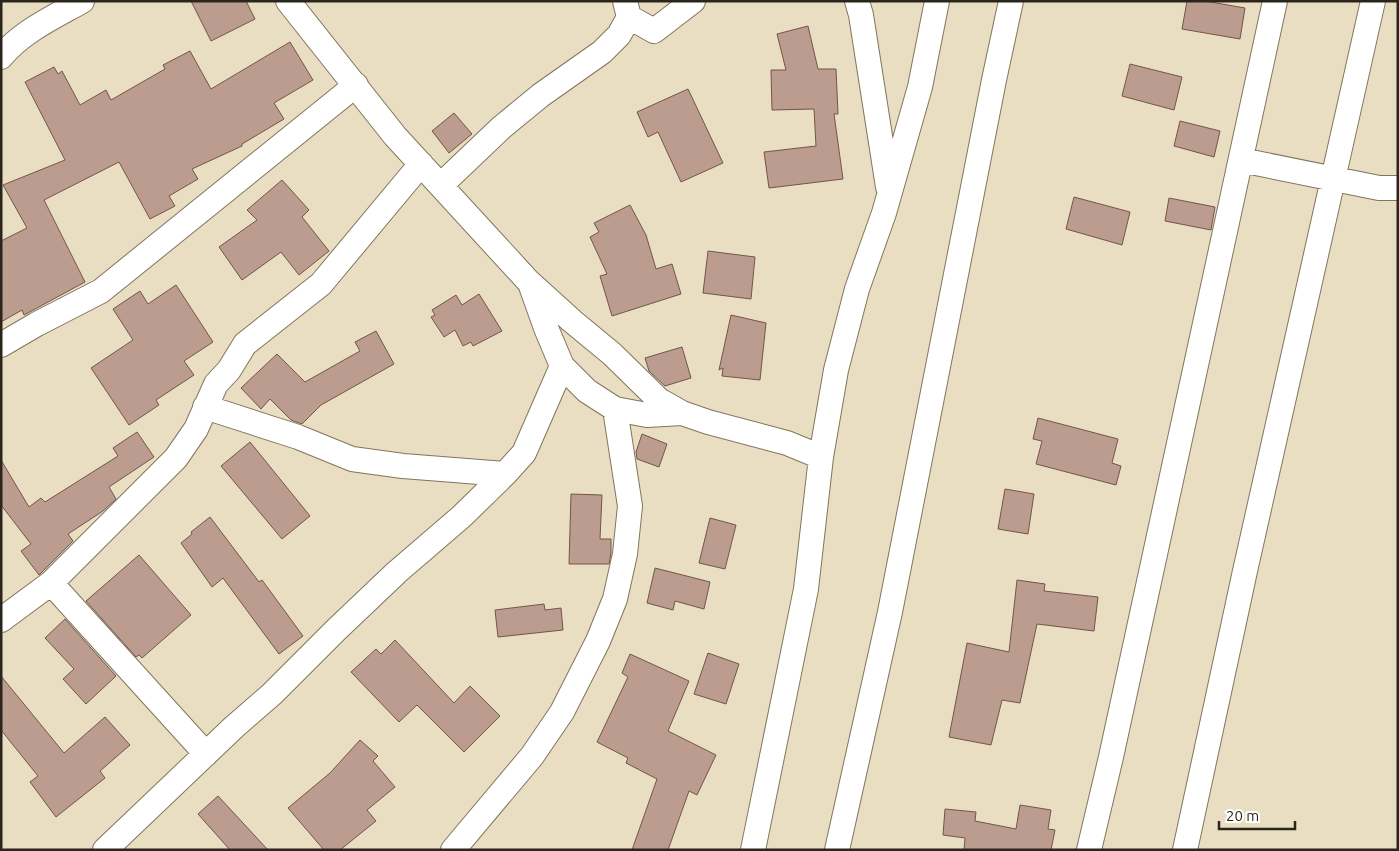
<svg xmlns="http://www.w3.org/2000/svg" width="1399" height="851" font-family="Ubuntu,sans-serif">
  <style>
    .building { fill: #bb9c8e; stroke: #71564a }
    .lines { fill: none; stroke-linecap: round; stroke-linejoin: round }
    .street-casing { stroke: #81765c; stroke-width: 26 }
    .street { stroke: #fff; stroke-width: 24 }
  </style>
  <rect width="100%" height="100%" fill="#e9dec1"/>
  <!-- building -->
  <path class="building" d="M 191,1 L 246,1 L 255,19 L 211,41 Z
    M 1187,1 L 1205,1 L 1245,8 L 1240,39 L 1182,29 Z
    M 808,26 L 818,69 L 836,69 L 838,114 L 834,114 L 843,179 L 769,188 L 764,152 L 816,146 L 814,109 L 772,110 L 771,70 L 786,70 L 777,34 Z
    M 290,42 L 313,80 L 274,103 L 284,119 L 242,144 L 242,146 L 192,169 L 198,179 L 169,196 L 175,206 L 150,219 L 119,162 L 44,200 L 85,282 L 24,315 L 22,310 L 1,322 L 1,241 L 27,228 L 3,185 L 65,160 L 25,82 L 54,67 L 58,74 L 62,71 L 80,105 L 106,90 L 111,100 L 165,69 L 163,65 L 190,51 L 211,89 Z
    M 1130,64 L 1182,77 L 1174,110 L 1122,96 Z
    M 688,89 L 723,163 L 681,182 L 658,132 L 648,137 L 637,112 Z
    M 454,113 L 472,134 L 449,153 L 432,131 Z
    M 1180,121 L 1220,131 L 1214,157 L 1174,146 Z
    M 282,180 L 309,210 L 302,217 L 329,251 L 299,275 L 281,252 L 242,280 L 219,247 L 257,220 L 247,210 Z
    M 1074,197 L 1130,212 L 1122,245 L 1066,229 Z
    M 1169,198 L 1215,207 L 1211,230 L 1165,221 Z
    M 630,205 L 646,235 L 656,269 L 672,264 L 681,294 L 612,316 L 600,276 L 607,274 L 590,237 L 599,232 L 594,223 Z
    M 708,251 L 755,257 L 751,299 L 703,293 Z
    M 176,285 L 213,342 L 184,361 L 194,375 L 156,400 L 159,405 L 129,425 L 91,368 L 133,340 L 113,309 L 140,291 L 148,304 Z
    M 479,294 L 502,331 L 473,346 L 471,342 L 463,346 L 455,330 L 444,337 L 431,317 L 435,315 L 432,310 L 456,295 L 462,305 Z
    M 731,315 L 766,323 L 760,380 L 722,376 L 723,368 L 719,370 Z
    M 376,331 L 394,364 L 321,405 L 302,424 L 291,420 L 270,399 L 261,409 L 241,388 L 277,354 L 305,382 L 360,351 L 355,342 Z
    M 682,347 L 691,378 L 665,386 L 649,371 L 645,358 Z
    M 1038,418 L 1118,439 L 1112,463 L 1121,466 L 1116,485 L 1036,464 L 1042,441 L 1033,439 Z
    M 137,432 L 154,457 L 109,487 L 116,499 L 103,511 L 68,534 L 73,541 L 39,575 L 21,551 L 31,544 L 1,505 L 1,460 L 29,507 L 41,498 L 45,502 L 118,456 L 113,448 Z
    M 642,434 L 667,444 L 659,467 L 637,459 L 636,452 Z
    M 250,442 L 310,516 L 282,539 L 221,466 Z
    M 1005,489 L 1034,494 L 1028,534 L 998,529 Z
    M 571,494 L 602,495 L 600,539 L 611,539 L 611,553 L 609,564 L 569,564 Z
    M 210,517 L 259,582 L 262,580 L 303,636 L 279,654 L 223,578 L 212,587 L 181,543 L 192,534 L 191,532 Z
    M 710,518 L 736,525 L 725,569 L 699,563 Z
    M 139,555 L 191,615 L 142,658 L 139,655 L 136,657 L 86,601 Z
    M 655,568 L 710,582 L 704,609 L 675,601 L 673,610 L 647,603 Z
    M 1017,580 L 1045,584 L 1044,591 L 1098,597 L 1094,631 L 1037,624 L 1020,703 L 1002,700 L 991,745 L 949,737 L 967,643 L 1009,652 Z
    M 544,604 L 545,610 L 561,608 L 563,630 L 498,637 L 495,610 Z
    M 65,619 L 116,676 L 86,704 L 63,679 L 74,669 L 45,638 Z
    M 395,640 L 454,703 L 470,686 L 500,716 L 464,752 L 417,705 L 399,722 L 351,672 L 376,649 L 381,654 Z
    M 708,653 L 739,664 L 726,704 L 694,694 Z
    M 630,654 L 689,681 L 668,731 L 716,755 L 697,795 L 689,791 L 668,850 L 632,850 L 657,779 L 626,763 L 628,758 L 597,742 L 628,677 L 622,673 Z
    M 1,676 L 64,753 L 105,717 L 130,745 L 100,771 L 105,778 L 56,817 L 30,782 L 38,776 L 1,730 Z
    M 360,740 L 378,756 L 373,761 L 395,787 L 367,810 L 376,821 L 340,850 L 324,850 L 288,808 L 330,773 Z
    M 218,796 L 268,850 L 230,850 L 198,814 Z
    M 1020,805 L 1051,810 L 1048,829 L 1055,830 L 1051,850 L 964,850 L 965,838 L 943,835 L 945,809 L 976,812 L 975,821 L 1016,829 Z"/>
  <g class="lines">
    <!-- street casing -->
    <g class="street-casing">
      <path id="street" d="M 288,1 L 395,136 L 529,282 L 572,321 L 612,354 L 659,400 L 682,413 L 708,422 L 787,443 L 821,457
        M 857,1 L 861,15 L 888,187
        M 629,17 L 654,31 L 693,1
        M 1,57 C 21,32 54,17 82,1
        M 1241,160 L 1379,188 L 1398,188
        M 441,185 L 502,127 L 541,95 L 602,52 L 619,35 L 629,17 L 625,1
        M 531,286 L 546,328 L 562,366 L 587,391 L 615,409 L 647,415 L 682,413
        M 1,345 L 37,324 L 101,291 L 356,85
        M 205,407 L 298,437 L 352,459 L 403,466 L 505,474
        M 51,583 L 206,754
        M 1,620 L 51,583 L 176,458 L 196,429 L 216,384 L 229,370 L 245,344 L 321,284 L 421,164
        M 105,850 L 234,727 L 272,694 L 337,629 L 397,572 L 461,517 L 505,474 L 524,453 L 562,366
        M 453,850 L 532,756 L 562,712 L 598,641 L 615,599 L 625,554 L 630,506 L 615,409
        M 753,850 L 806,589 L 821,457 L 836,370 L 857,289 L 884,213 L 920,87 L 937,1
        M 837,850 L 890,612 L 994,80 L 1011,1
        M 1089,850 L 1111,757 L 1275,1
        M 1185,850 L 1245,571 L 1373,1"/>
    </g>
    <!-- street -->
    <use href="#street" class="street"/>
  </g>
  <!-- border -->
  <rect width="1399" height="851" fill="none" stroke="#2a261b" stroke-width="5"/>
  <!-- scale -->
  <path d="M1219 821v8h76v-8" fill="none" stroke="#2a261b" stroke-width="2.5"/>
  <text x="1226" y="821" font-size="15" fill="#2a261b" stroke="#ffffff" stroke-width="4" paint-order="stroke">20 m</text>
</svg>
